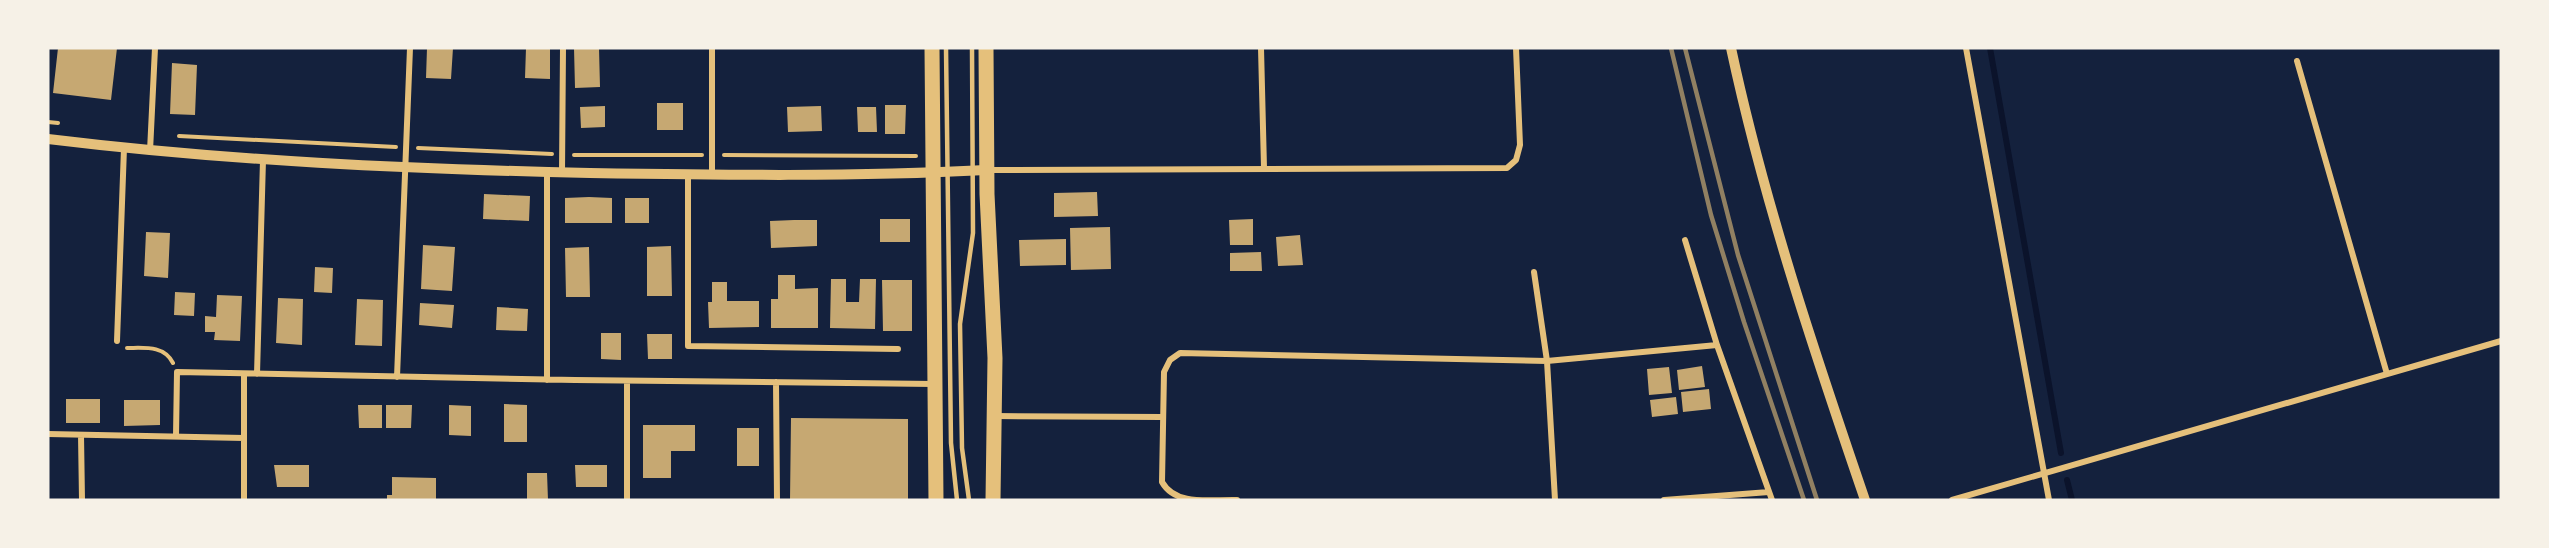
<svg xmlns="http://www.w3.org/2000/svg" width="2549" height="548" font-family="Arial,sans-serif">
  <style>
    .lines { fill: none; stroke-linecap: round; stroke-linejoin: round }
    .stream { stroke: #0b132b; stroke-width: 6 }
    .building { fill: #c6a872 }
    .path { stroke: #e5c07b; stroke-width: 4 }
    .service { stroke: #e5c07b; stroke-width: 4.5 }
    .minor { stroke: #e5c07b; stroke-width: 6 }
    .tertiary { stroke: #e5c07b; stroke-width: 10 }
    .primary { stroke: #e5c07b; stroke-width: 15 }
    .rail { stroke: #918062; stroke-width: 4.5 }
  </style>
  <rect width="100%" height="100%" fill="#14213d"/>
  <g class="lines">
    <!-- stream -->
    <path class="stream" d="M 1990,48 L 2061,453
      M 2067,480 L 2072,500"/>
  </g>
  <!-- building -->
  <path class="building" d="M 58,48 L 117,48 L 111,100 L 53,93 Z
    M 427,48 L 453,48 L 451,79 L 426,78 Z
    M 526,48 L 550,48 L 550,79 L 525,78 Z
    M 574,48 L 599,48 L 600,87 L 575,88 Z
    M 172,63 L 197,65 L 195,115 L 170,114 Z
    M 657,103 L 683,103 L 683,130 L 657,130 Z
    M 885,105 L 906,105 L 905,134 L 885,134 Z
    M 605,106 L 605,127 L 581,128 L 580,107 Z
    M 821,106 L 822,131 L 788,132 L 787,107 Z
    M 857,107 L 876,107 L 877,132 L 858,132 Z
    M 1097,192 L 1098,216 L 1054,217 L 1054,193 Z
    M 484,194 L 530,196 L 529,221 L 483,219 Z
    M 589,197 L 612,198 L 612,223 L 565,223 L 565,198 Z
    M 625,198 L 649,198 L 649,223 L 625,223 Z
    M 880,219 L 910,219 L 910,242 L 880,242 Z
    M 1253,219 L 1253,245 L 1230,245 L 1229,220 Z
    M 794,220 L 817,220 L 817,246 L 771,248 L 770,221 Z
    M 1110,227 L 1111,269 L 1071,270 L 1070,228 Z
    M 146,232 L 170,233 L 168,278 L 144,276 Z
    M 1300,235 L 1303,265 L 1278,266 L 1276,237 Z
    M 1066,239 L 1066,265 L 1020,266 L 1019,240 Z
    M 423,245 L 455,247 L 452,291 L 421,289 Z
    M 671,246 L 672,296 L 647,296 L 647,247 Z
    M 589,247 L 590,297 L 566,297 L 565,248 Z
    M 1261,252 L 1262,271 L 1230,271 L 1230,253 Z
    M 315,267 L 333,268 L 332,293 L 314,292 Z
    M 778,275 L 795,275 L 795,289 L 818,288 L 818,328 L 771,328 L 771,299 L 778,299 Z
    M 831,279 L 846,279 L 846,302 L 859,302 L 860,279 L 876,279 L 875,329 L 830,328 Z
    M 882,280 L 912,280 L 912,331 L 883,331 Z
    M 712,282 L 727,282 L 727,301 L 759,301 L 759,327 L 709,328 L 708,302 L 712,302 Z
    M 175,292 L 195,293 L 194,316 L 174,315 Z
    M 217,295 L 242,296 L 240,341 L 214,340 L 215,332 L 205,332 L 205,316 L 216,317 Z
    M 278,298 L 303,299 L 302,345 L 276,343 Z
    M 357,299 L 383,300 L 382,346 L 355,345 Z
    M 420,303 L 454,305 L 452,328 L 419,325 Z
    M 497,307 L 528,309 L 527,331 L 496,330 Z
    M 601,333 L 621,333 L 621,360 L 601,359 Z
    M 647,334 L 672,334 L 672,359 L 648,359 Z
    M 1702,366 L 1705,387 L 1679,390 L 1677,370 Z
    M 1669,367 L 1672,393 L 1649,395 L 1647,369 Z
    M 1709,389 L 1711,409 L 1683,412 L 1681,392 Z
    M 1676,397 L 1678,414 L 1652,417 L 1650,400 Z
    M 66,399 L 100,399 L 100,423 L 66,423 Z
    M 124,400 L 160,400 L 160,425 L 124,426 Z
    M 504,404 L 527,405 L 527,442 L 504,442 Z
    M 358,405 L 382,405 L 382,428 L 359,428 Z
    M 386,405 L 412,405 L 411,428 L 386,428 Z
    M 449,405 L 471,406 L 471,436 L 449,435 Z
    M 791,418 L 908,419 L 908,500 L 790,500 Z
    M 643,425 L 695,425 L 695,451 L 671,451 L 671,478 L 643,478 Z
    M 737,428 L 759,428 L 759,466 L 737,466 Z
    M 274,465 L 309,465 L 309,487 L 277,487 Z
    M 575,465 L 607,465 L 607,487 L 576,487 Z
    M 527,473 L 547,473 L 548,500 L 527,500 Z
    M 392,477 L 436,478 L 436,500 L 387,500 L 387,495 L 392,495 Z"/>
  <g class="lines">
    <!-- path -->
    <path class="path" d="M 48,122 L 58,123
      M 179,136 L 396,147
      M 418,148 L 552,154
      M 574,155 L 702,155
      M 724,155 L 916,156
      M 127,348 C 144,348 164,345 173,363"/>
    <!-- service -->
    <path class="service" d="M 946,48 L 951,443 L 957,500
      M 969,500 L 962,448 L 960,324 L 973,233 L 972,48"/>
    <!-- minor -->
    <path class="minor" d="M 1261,48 L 1264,168
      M 1966,48 L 2049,500
      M 2297,61 L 2387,374
      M 150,151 L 155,48
      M 987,170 L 1507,168 L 1516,160 L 1520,145 L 1516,48
      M 562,172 L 563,48
      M 688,175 L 688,346 L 898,349
      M 712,175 L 712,48
      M 1685,240 L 1717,345 L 1772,500
      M 1534,272 L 1547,361 L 1555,500
      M 117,341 L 124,148
      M 244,374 L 244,500
      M 257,374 L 263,160
      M 397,377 L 410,48
      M 547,380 L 547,172
      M 776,382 L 777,500
      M 995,416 L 1162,417
      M 48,434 L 244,438
      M 81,435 L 82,500
      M 176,436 L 177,372 L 575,380 L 934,384
      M 627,500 L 627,381
      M 1237,500 C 1212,499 1176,507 1162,482 L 1164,372 L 1170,360 L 1180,353 L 1547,361 L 1717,345
      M 1664,500 L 1769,492
      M 1952,500 L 2501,341"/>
    <!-- tertiary -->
    <path class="tertiary" d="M 1731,48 C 1764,202 1814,351 1865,500
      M 48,139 C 228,161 408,169 590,173 C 722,175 854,177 986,170"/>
    <!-- primary -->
    <path class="primary" d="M 932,48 L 936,500
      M 986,48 L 987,194 L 995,358 L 993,500"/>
    <!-- rail -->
    <path class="rail" d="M 1671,48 L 1711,215 L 1744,322 L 1804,500
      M 1685,48 L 1738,255 L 1817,500"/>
  </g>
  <!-- border -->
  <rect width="2549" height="548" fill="none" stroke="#f6f1e7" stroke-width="99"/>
</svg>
